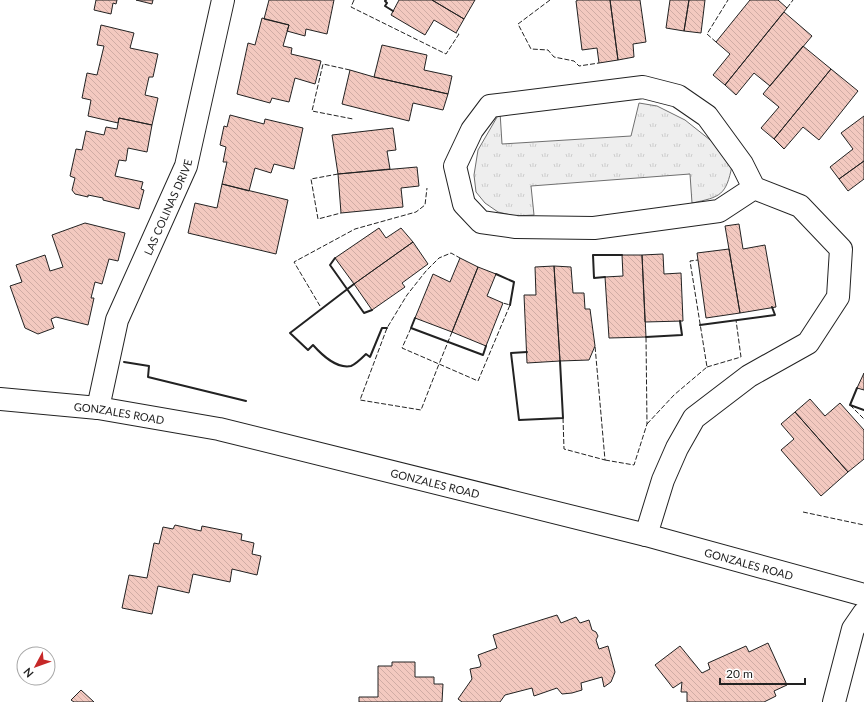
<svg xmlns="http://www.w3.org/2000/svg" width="864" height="702" viewBox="0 0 864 702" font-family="Lato,sans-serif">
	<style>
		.grass { fill: url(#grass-tufts); stroke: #6f6f6f }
		.building { fill: url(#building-back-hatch); stroke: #222 }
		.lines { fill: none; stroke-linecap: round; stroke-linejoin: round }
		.minor-casing { stroke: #222; stroke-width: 24 }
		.minor { stroke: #fff; stroke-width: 22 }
		.fence { stroke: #222; stroke-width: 1; stroke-dasharray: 5 2; stroke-linecap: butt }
		.wall { stroke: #222; stroke-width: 2 }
		.labels { text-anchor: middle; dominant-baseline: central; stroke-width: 3; stroke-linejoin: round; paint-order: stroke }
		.street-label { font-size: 11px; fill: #222; stroke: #fff }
	</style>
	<defs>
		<pattern id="grass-tufts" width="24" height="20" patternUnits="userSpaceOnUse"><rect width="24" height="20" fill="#eee"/><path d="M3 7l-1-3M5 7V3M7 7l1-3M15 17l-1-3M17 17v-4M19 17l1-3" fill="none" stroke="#ccc"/></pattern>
		<pattern id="building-back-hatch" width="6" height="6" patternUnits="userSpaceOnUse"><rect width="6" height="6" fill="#f3c9c0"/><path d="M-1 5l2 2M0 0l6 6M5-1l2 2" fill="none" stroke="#d0aca5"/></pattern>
	</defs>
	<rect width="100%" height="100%" fill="#fff"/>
	<path class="grass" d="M 639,103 L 657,106 L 685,120 L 719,147 L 732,166 C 726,195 721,197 692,203 L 690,174 L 531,186 L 534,215 L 515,216 L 498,212 L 485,203 L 476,192 L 474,175 L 478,150 L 500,112 L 502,144 L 631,136 Z"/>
	<path class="building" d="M 96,0 L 117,0 L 116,4 L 113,3 L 111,14 L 94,10 Z
		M 136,0 L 153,0 L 152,4 Z
		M 269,0 L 334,0 L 327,34 L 306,29 L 305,36 L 287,31 L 289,25 L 264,19 Z
		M 399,0 L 432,0 L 464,19 L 456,33 L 434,20 L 425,35 L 391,15 Z
		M 432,0 L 475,0 L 464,19 Z
		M 578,0 L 610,0 L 618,60 L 599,63 L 597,48 L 582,50 L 576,1 Z
		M 610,0 L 640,0 L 646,42 L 633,44 L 634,57 L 618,60 Z
		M 670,0 L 689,0 L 684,31 L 666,28 Z
		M 689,0 L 705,0 L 701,33 L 684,31 Z
		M 750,0 L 778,0 L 787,8 L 725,85 L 713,75 L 730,54 L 716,42 Z
		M 784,12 L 812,36 L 770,86 L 754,73 L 736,95 L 725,85 Z
		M 262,18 L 289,25 L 283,46 L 292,48 L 291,54 L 321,61 L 315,84 L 295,78 L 289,102 L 272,98 L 270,103 L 237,94 L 248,43 L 255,45 Z
		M 101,25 L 134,33 L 130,48 L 158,54 L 153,77 L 149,77 L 145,95 L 158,98 L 152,125 L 119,118 L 118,123 L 88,116 L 91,100 L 82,98 L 87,73 L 97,75 L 104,46 L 97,45 Z
		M 382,45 L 427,55 L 424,70 L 452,76 L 448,94 L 374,77 Z
		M 803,46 L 831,69 L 774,139 L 761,128 L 779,107 L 763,94 Z
		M 831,69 L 858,91 L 819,140 L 803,127 L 784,149 L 774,139 Z
		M 350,70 L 374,77 L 448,94 L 443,110 L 413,103 L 409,121 L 342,104 Z
		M 230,115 L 264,124 L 265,119 L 303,128 L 294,169 L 274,164 L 271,173 L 255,168 L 249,191 L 222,184 L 227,162 L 223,162 L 226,147 L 220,145 L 224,126 L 227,127 Z
		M 864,116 L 864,161 L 839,179 L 830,167 L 853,149 L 841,133 Z
		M 119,118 L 152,125 L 147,152 L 128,148 L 126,161 L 119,160 L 115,176 L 143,182 L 141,189 L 144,190 L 139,209 L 103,200 L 103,198 L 88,195 L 88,197 L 75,194 L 72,190 L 75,178 L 70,176 L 76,149 L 82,150 L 86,131 L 104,135 L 106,127 L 117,129 Z
		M 393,128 L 396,150 L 387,151 L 390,169 L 338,174 L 332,135 Z
		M 864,161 L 864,179 L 848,191 L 839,179 Z
		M 417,167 L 419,186 L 401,188 L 403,207 L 341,213 L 338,174 Z
		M 222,184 L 288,200 L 276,254 L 188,233 L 195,203 L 217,208 Z
		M 85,223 L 125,233 L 118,261 L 109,259 L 102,284 L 95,282 L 91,298 L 94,298 L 88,325 L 56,317 L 51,319 L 54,328 L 38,334 L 25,328 L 10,286 L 22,282 L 16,265 L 45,255 L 50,271 L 63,267 L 52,235 Z
		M 739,224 L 743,249 L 765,245 L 776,307 L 740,313 L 725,226 Z
		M 379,228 L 386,238 L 401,228 L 413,242 L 354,284 L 335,258 Z
		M 413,242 L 428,264 L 402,283 L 405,287 L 372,310 L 354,284 Z
		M 729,249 L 740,313 L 706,318 L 697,253 Z
		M 663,254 L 664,274 L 681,273 L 683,321 L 645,322 L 642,255 Z
		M 622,255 L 642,255 L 646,337 L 609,338 L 605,277 L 623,276 Z
		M 460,258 L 478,267 L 452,332 L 415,318 L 433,274 L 450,282 Z
		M 554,266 L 571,267 L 573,293 L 584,293 L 585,309 L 590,309 L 595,346 L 589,360 L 560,361 Z
		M 554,266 L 560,361 L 527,363 L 524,295 L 536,295 L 535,267 Z
		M 478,267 L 496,274 L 487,296 L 503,303 L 486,346 L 452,332 Z
		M 864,373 L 864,390 L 857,388 Z
		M 810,399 L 825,416 L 840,403 L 864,430 L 864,459 L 848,472 L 795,412 Z
		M 795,412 L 848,472 L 821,496 L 781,450 L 794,439 L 781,424 Z
		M 175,525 L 201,531 L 202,526 L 242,534 L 241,540 L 254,543 L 252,554 L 261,556 L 257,575 L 232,569 L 230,582 L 193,574 L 189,593 L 158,586 L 152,614 L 122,608 L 129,575 L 147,578 L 154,543 L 159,544 L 163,527 L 173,529 Z
		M 557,615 L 561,623 L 576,617 L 580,623 L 589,620 L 592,630 L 596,632 L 598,636 L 596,640 L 599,649 L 608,646 L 615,672 L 611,682 L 604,687 L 602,677 L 581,683 L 582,690 L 572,693 L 562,694 L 557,688 L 534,696 L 532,688 L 505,695 L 500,702 L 462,702 L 458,699 L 472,679 L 470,669 L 480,667 L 481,665 L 478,655 L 497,648 L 493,635 Z
		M 768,643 L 787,685 L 774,691 L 776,696 L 764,702 L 687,702 L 687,692 L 681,692 L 682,682 L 673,688 L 655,665 L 680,646 L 702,673 L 710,669 L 708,663 L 746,646 L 749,652 Z
		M 392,662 L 415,662 L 415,677 L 434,677 L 434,684 L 443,684 L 442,702 L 359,702 L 359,697 L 378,697 L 378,666 L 392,666 Z
		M 81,690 L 94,702 L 74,702 L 71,700 Z"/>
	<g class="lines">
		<defs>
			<g id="minor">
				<path id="s1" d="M 0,399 L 98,408 L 219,429 L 646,535 L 864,595"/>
				<path id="s2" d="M 98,408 L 117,320 L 186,166 L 223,0"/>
				<path d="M 646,535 L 663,480 L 677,448 L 694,418 L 749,376 L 808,343 L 838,297 L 841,249 L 800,206 L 754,188 L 742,164 L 707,116 L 678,96 L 643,87 L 490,106 L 472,130 L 455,166 L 464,204 L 481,222 L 516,227 L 594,228 L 719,211 L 754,188"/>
				<path d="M 834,702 L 853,629 L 864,613"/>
			</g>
		</defs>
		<use href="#minor" class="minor-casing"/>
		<use href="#minor" class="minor"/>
		<path class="fence" d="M 354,0 L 351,7 L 446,54 L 459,34 L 456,33
			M 550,0 L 518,24 L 531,49 L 548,50 L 554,57 L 574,61 L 579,66 L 599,63
			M 787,8 L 793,0
			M 716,42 L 707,34 L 728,0
			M 350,70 L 323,64 L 312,111 L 353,119
			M 338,174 L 311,179 L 318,219 L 341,213
			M 320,306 L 294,262 L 355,229 L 416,212 L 425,205 L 427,188
			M 411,328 L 402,348 L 439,364 L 421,410 L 360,400 L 387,328 L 407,295 L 426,271 L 439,258 L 451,253 L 460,258
			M 452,332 L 439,364 L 478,381 L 510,305 L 503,303
			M 707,367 L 741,357 L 736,320
			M 850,405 L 864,419
			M 563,418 L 564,449 L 605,460 L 595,346
			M 647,424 L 674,395 L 707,367 L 690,261 L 698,260
			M 605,460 L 634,465 L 647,424 L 646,337
			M 803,512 L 864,525"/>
		<path class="wall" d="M 386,0 L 385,1 L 387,3 L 385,6 L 393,11
			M 335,258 L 330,265 L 364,313 L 372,310
			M 496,274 L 514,282 L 510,305
			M 605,277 L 594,278 L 593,255 L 622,255
			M 354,284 L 290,333 L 308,350 L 313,345 C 322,355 336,369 351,366 C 356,364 362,358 366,354 L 370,357 L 382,328 L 387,328
			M 415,318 L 411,328 L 483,355 L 486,346
			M 700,325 L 775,315 L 772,307
			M 646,337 L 682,335 L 680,321
			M 527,352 L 511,353 L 519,420 L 563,418 L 560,361
			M 124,362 L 149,366 L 148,377 L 246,401
			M 857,388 L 850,405 L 864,410"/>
	</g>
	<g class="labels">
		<g class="street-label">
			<text stroke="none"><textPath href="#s2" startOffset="214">LAS COLINAS DRIVE</textPath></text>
			<text stroke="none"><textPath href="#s1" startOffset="120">GONZALES ROAD</textPath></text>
			<text stroke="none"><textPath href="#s1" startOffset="444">GONZALES ROAD</textPath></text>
			<text stroke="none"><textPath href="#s1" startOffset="768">GONZALES ROAD</textPath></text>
		</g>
	</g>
	<g transform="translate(36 666) rotate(229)"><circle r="19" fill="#ffffff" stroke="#a7a7a7"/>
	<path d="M0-3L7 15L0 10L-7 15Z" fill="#c62828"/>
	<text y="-6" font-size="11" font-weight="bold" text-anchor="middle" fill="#222222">N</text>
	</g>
	<path d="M720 678v6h85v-6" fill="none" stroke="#222222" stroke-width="2"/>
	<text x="726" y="678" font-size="12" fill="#222222" stroke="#ffffff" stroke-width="3" paint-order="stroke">20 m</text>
</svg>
